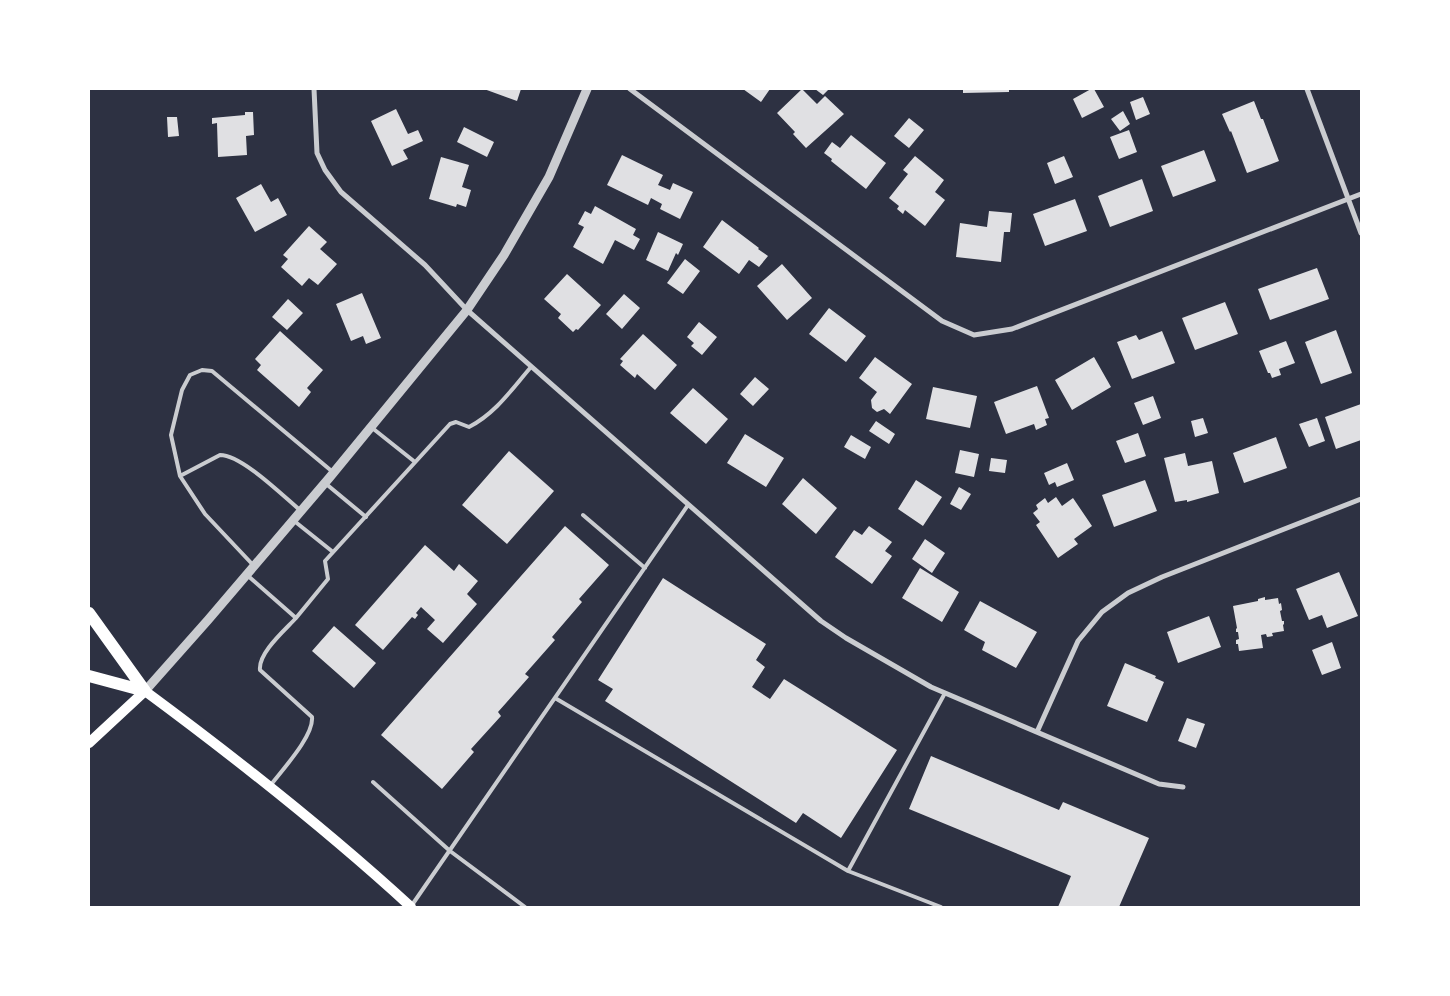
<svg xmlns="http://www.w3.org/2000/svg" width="1450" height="996" viewBox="0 0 1450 996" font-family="Figtree,sans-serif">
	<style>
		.building { fill: #e0e0e3 }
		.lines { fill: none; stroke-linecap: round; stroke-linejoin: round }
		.service { stroke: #caccd0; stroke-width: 4 }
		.minor { stroke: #caccd0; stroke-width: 5 }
		.tertiary { stroke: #caccd0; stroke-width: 9 }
		.secondary { stroke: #fff; stroke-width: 10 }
		.primary { stroke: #fff; stroke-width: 12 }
	</style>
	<rect width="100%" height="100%" fill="#2d3142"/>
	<path class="building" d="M 484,89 L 521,89 L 517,101 Z
		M 743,89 L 770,89 L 761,102 Z
		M 802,89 L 817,104 L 825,96 L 844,114 L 806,148 L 793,134 L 795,132 L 777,113 Z
		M 815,89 L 829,89 L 823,95 Z
		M 963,89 L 1009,89 L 1009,92 L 963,93 Z
		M 1091,89 L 1094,89 L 1104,107 L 1082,118 L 1073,99 Z
		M 1143,97 L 1150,114 L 1136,120 L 1130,102 Z
		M 1254,101 L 1261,119 L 1263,119 L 1279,161 L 1247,173 L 1231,131 L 1230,132 L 1222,114 Z
		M 396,109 L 408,134 L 418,130 L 423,141 L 403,150 L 408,159 L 392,166 L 371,121 Z
		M 1123,111 L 1130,124 L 1120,131 L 1111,119 Z
		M 245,112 L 253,112 L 254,135 L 246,136 L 247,155 L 218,157 L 217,123 L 212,124 L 212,118 L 245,115 Z
		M 167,117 L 177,117 L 179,136 L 168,137 Z
		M 909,118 L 924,130 L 909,148 L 894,136 Z
		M 464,127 L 494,142 L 487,157 L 457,142 Z
		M 1129,130 L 1137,152 L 1119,159 L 1110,137 Z
		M 851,135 L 886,163 L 866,189 L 831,161 L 832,159 L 824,153 L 832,142 L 840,148 Z
		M 1204,150 L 1216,181 L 1173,197 L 1161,166 Z
		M 622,155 L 663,175 L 658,185 L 670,190 L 673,183 L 693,192 L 680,219 L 660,209 L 662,204 L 651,198 L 648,205 L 607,185 Z
		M 915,156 L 944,180 L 935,192 L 945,200 L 925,226 L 905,210 L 903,214 L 897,209 L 899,206 L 889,198 L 908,174 L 903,170 Z
		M 1064,156 L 1073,177 L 1055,184 L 1047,163 Z
		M 441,157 L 469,165 L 462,187 L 471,190 L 466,207 L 457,204 L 456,207 L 429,199 Z
		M 1142,179 L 1153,211 L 1110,227 L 1098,196 Z
		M 261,184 L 271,202 L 278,198 L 287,215 L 255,232 L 236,198 Z
		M 1075,199 L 1087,231 L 1045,246 L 1033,214 Z
		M 595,206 L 636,229 L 633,235 L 640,239 L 634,250 L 615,240 L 603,264 L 573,247 L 584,227 L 578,224 L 585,211 L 591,214 Z
		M 989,211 L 1012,213 L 1010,232 L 1004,232 L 1001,262 L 956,257 L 960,223 L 987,227 Z
		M 722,220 L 759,248 L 758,249 L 768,256 L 759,267 L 749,260 L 739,274 L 703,247 Z
		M 309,226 L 327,242 L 320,249 L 337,264 L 318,285 L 309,278 L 302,286 L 281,267 L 288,259 L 283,255 Z
		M 658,232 L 683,244 L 678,255 L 676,253 L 668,271 L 646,260 Z
		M 685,259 L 700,271 L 683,294 L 667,283 Z
		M 782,264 L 812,298 L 787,320 L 757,286 Z
		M 1317,268 L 1329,299 L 1270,320 L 1258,289 Z
		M 567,274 L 601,305 L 578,330 L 576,329 L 573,332 L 558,318 L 561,314 L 544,299 Z
		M 362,293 L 381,338 L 366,344 L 363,336 L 351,341 L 336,304 Z
		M 624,294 L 640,308 L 622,329 L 606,314 Z
		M 288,299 L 303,313 L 287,330 L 272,317 Z
		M 1225,302 L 1238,334 L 1195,350 L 1182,318 Z
		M 829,308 L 866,336 L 846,362 L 809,334 Z
		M 699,322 L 717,337 L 702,355 L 691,346 L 694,343 L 687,337 Z
		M 1336,330 L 1352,373 L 1321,384 L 1305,342 Z
		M 280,331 L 323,370 L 307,388 L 311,392 L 299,407 L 257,370 L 261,365 L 255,359 Z
		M 1162,331 L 1175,363 L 1132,379 L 1117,342 L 1136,335 L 1139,340 Z
		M 643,334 L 677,365 L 655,390 L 637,374 L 635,378 L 620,365 L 623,361 L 620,359 Z
		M 1286,341 L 1295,363 L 1279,369 L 1281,375 L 1272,378 L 1270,373 L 1268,373 L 1259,351 Z
		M 875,357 L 912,384 L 890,414 L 884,409 L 877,412 L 872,408 L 871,400 L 877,392 L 859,378 Z
		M 1094,357 L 1111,387 L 1072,410 L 1055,380 Z
		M 755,377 L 769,389 L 753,406 L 740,394 Z
		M 1037,386 L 1049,418 L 1045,419 L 1047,425 L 1036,430 L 1034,424 L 1006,434 L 994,402 Z
		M 933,387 L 977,396 L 970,428 L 926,419 Z
		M 693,388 L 728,419 L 706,444 L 670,413 Z
		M 1153,396 L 1161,418 L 1143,425 L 1134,403 Z
		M 1361,404 L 1361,440 L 1336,449 L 1325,417 Z
		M 1203,418 L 1208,433 L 1195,437 L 1191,421 Z
		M 1317,418 L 1325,441 L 1309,447 L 1299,424 Z
		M 876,421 L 895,434 L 889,444 L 869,431 Z
		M 1138,433 L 1146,456 L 1125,463 L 1116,441 Z
		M 745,434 L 784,458 L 766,487 L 727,463 Z
		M 851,435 L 871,447 L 865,459 L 844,447 Z
		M 1276,437 L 1287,468 L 1244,483 L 1233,453 Z
		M 960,450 L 979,454 L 974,477 L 955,473 Z
		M 509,451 L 554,491 L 507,544 L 462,505 Z
		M 1185,453 L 1188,466 L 1212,461 L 1219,493 L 1187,502 L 1187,500 L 1175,502 L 1164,458 Z
		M 991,458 L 1007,460 L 1005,473 L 989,471 Z
		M 1067,463 L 1074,480 L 1057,487 L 1055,482 L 1049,485 L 1044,473 Z
		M 803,478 L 837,508 L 816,534 L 782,504 Z
		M 916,480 L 942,497 L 923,526 L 898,509 Z
		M 1145,480 L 1157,511 L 1114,527 L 1102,495 Z
		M 959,487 L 971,494 L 961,510 L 950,504 Z
		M 1056,497 L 1062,506 L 1073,498 L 1092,526 L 1074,539 L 1078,544 L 1058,558 L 1036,525 L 1040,522 L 1033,513 L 1038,509 L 1036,505 L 1045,498 L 1048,503 Z
		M 565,526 L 609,565 L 579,599 L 582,602 L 552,637 L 555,640 L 525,674 L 529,677 L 498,712 L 501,716 L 471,749 L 474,752 L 442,789 L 381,735 Z
		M 869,526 L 892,542 L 885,551 L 892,556 L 872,584 L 835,557 L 854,530 L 862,535 Z
		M 925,539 L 945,553 L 932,573 L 912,559 Z
		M 425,545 L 454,571 L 459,564 L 478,581 L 467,594 L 477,604 L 443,643 L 427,629 L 435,620 L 421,607 L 416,613 L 418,615 L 415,619 L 412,617 L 383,650 L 355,625 Z
		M 920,568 L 959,592 L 942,622 L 902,598 Z
		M 1339,572 L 1358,616 L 1327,628 L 1322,615 L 1309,620 L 1296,589 Z
		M 663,578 L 766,644 L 756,660 L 765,667 L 752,687 L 770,699 L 784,679 L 897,750 L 841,838 L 803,813 L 796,823 L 605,701 L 613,689 L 598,680 Z
		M 1265,597 L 1265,600 L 1278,598 L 1279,604 L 1281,603 L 1282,610 L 1280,611 L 1282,621 L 1284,621 L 1284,624 L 1283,625 L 1284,631 L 1272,633 L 1273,636 L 1267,637 L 1266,634 L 1261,635 L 1263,648 L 1239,651 L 1238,644 L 1236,644 L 1236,640 L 1239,639 L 1238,632 L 1236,632 L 1236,629 L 1237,628 L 1233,606 L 1258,601 L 1258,599 Z
		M 980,601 L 1037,632 L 1016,668 L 982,650 L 985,642 L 964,630 Z
		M 1209,616 L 1221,647 L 1178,663 L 1167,632 Z
		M 334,626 L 376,663 L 354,688 L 312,651 Z
		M 1332,642 L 1341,668 L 1322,675 L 1312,650 Z
		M 1125,663 L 1156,676 L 1155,678 L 1164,682 L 1147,722 L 1107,706 Z
		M 1187,718 L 1205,724 L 1196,748 L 1178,741 Z
		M 931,756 L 1059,810 L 1063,802 L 1149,838 L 1119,907 L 1058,907 L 1071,876 L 909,809 Z"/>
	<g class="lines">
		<path class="service" d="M 371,427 L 415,462
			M 180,476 L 220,455 C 242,455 283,496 301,511
			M 325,483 L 366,517
			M 583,515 L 645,568
			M 293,520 L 333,552
			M 254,566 L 205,514 L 180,476 L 171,435 L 182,390 L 190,375 L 202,370 L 212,371 L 334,473
			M 247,575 L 296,618 C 285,630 258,653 260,670 L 312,717 C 314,736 282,770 270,786
			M 296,618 L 328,579 L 325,561 L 450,424 L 456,422 L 469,427 C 496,413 512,389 531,367
			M 555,698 L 848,871 L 941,907
			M 373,782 L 450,851 L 525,907
			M 848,871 L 945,693
			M 412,905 L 688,505"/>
		<path class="minor" d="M 314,89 L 317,153 L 325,170 L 341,192 L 425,265 L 467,310 L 821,621 L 846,638 L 931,687 L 1159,784 L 1183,787
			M 630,89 L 942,321 L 974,335 L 1012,329 L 1361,194
			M 1307,89 L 1361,233
			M 1037,732 L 1078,641 L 1102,612 L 1128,593 L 1162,577 L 1361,499"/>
		<path class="tertiary" d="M 145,691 L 208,620 L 330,477 L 467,310 L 504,255 L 549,177 L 587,89"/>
		<path class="secondary" d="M 89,743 L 145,691 C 237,759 327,830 411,907"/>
		<path class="primary" d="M 89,613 L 145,691
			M 89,676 L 145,691"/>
	</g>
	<rect width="1450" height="996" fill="none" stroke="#ffffff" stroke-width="180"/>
</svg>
